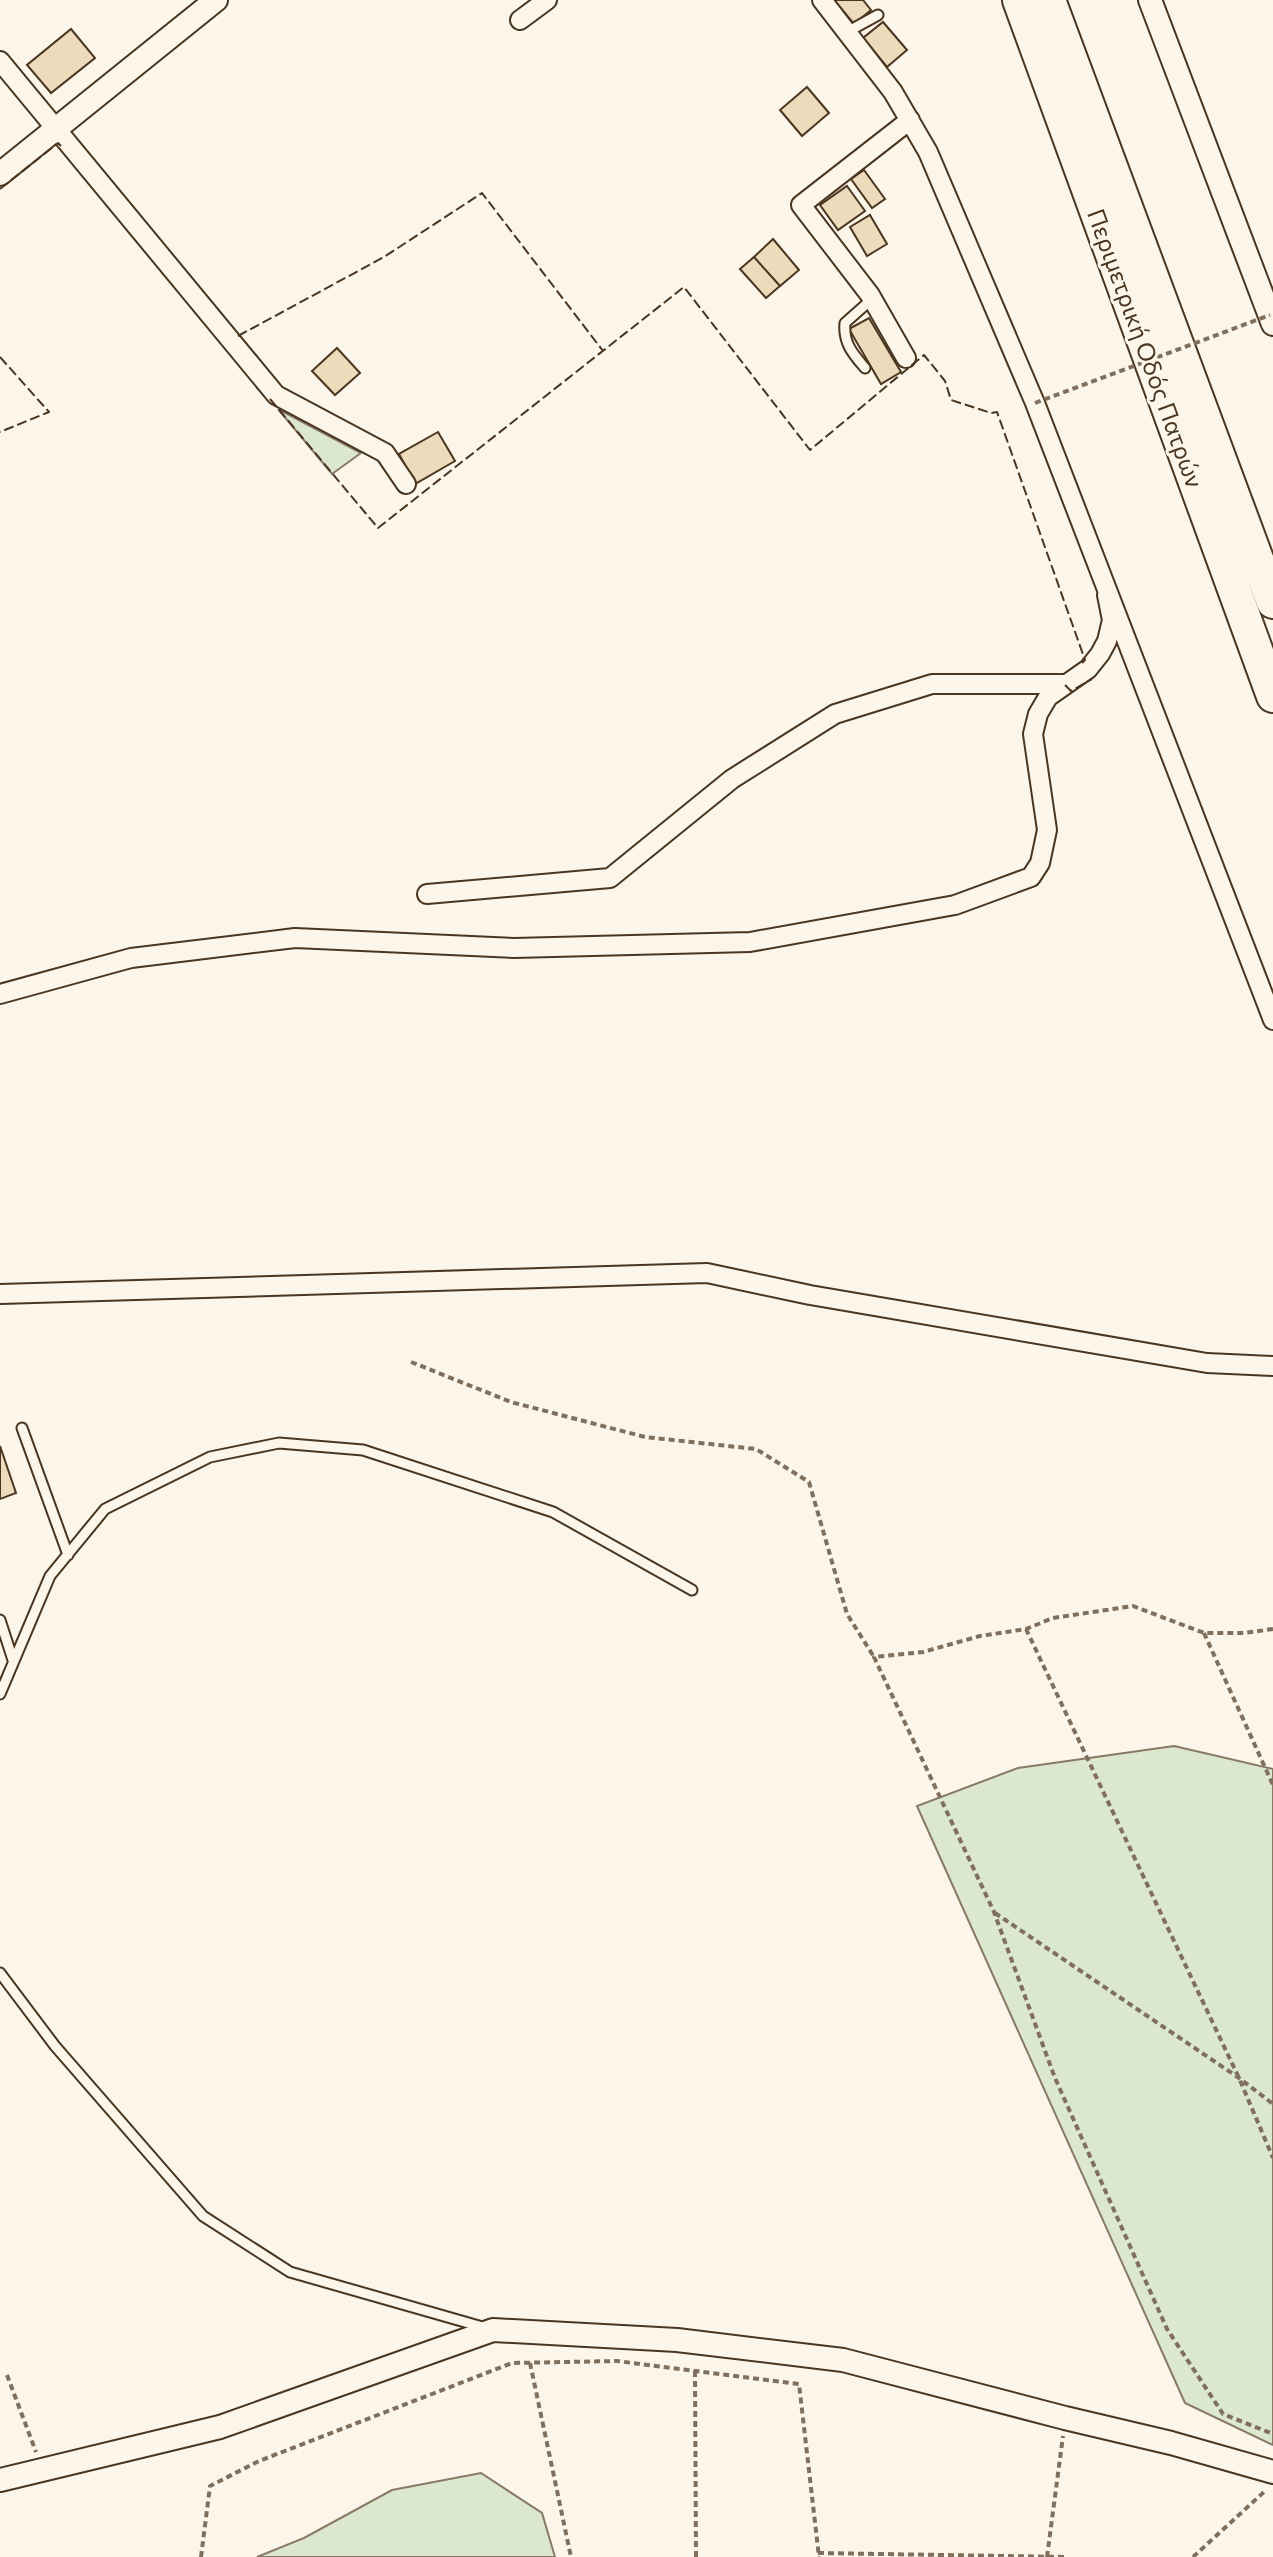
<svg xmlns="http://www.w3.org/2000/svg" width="1273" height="2557" viewBox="0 0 1273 2557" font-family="Commissioner,sans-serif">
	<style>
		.green { fill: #dce7d0; stroke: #887966; stroke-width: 2 }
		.building { fill: #ecdcbc; stroke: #4a3520; stroke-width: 2 }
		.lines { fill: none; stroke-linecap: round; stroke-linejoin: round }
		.service-casing { stroke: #4a3520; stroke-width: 13 }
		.minor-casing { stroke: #4a3520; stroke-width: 22 }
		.tertiary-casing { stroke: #4a3520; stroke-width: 26 }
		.motorway-casing { stroke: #4a3520; stroke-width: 36 }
		.path { stroke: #7f6f5c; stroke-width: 4; stroke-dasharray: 6 4; stroke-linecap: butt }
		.service { stroke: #fbf6e9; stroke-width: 9 }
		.minor { stroke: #fbf6e9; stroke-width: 18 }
		.tertiary { stroke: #fbf6e9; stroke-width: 22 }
		.motorway { stroke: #fbf6e9; stroke-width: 32 }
		.path-bridge { stroke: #7f6f5c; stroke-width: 4; stroke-dasharray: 6 4; stroke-linecap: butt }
		.fence { stroke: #4a3520; stroke-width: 2; stroke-dasharray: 10 4; stroke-linecap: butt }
		.labels { text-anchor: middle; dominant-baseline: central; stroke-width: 6; stroke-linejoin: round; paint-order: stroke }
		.street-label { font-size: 24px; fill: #4a3520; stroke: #fbf6e9 }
	</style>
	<rect width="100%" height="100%" fill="#fbf6e9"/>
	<path class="green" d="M 278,409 L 361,453 L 332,474 Z
		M 1174,1746 L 1273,1769 L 1273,2445 L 1185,2403 L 917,1806 L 1018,1768 Z
		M 481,2473 L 542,2513 L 555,2557 L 257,2557 L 304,2538 L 392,2490 Z"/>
	<path class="building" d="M 834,0 L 863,0 L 871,10 L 854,24 Z
		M 883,22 L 907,50 L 887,67 L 863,38 Z
		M 71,29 L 95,58 L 51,93 L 27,65 Z
		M 807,87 L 829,113 L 802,136 L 780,110 Z
		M 864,170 L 885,199 L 872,208 L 851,179 Z
		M 847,186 L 865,211 L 838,230 L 820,205 Z
		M 870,215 L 887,244 L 867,256 L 850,227 Z
		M 773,239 L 799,270 L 780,286 L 754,257 Z
		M 754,257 L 780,286 L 766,298 L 740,269 Z
		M 869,318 L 901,372 L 881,384 L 849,329 Z
		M 337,348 L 360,373 L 335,395 L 312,371 Z
		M 438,432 L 455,461 L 415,484 L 399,454 Z
		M 0,1446 L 16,1493 L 0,1499 Z"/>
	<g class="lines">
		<defs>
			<path id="service" d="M 847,32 L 878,15
				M 865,368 C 853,354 843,343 845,323 L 872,299
				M 22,1428 L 68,1555
				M 0,1620 L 13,1660
				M 0,1694 L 50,1576 L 105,1509 L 210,1457 L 279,1443 L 363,1450 L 553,1512 L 692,1590
				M 0,1973 L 55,2046 L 203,2216 L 290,2272 L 486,2328"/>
			<path id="minor" d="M 822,0 L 893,92 L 928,152 L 1035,403 L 1273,1020
				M 520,20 L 547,0
				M 0,61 L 276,395 L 385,453 L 406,484
				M 906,358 L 870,295 L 801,205 L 910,120
				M 427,894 L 610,878 L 732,779 L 835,714 L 932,684 L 1064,684
				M 0,994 L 131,958 L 295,938 L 514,948 L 750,942 L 955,905 L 1031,877 L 1040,863 L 1047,830 L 1033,734 L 1038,714 L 1048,697 L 1088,669 L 1100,654 L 1107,641 L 1112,620 L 1107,595
				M 0,1294 L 707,1273 L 810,1295 L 1207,1363 L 1273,1366"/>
			<path id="tertiary" d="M 1150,0 L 1273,324
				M 0,174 L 216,0
				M 0,2480 L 220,2427 L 493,2330 L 677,2340 L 843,2360 L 1065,2418 L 1171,2443 L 1273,2472"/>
			<path id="motorway" d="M 1019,0 L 1273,696
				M 1049,0 L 1273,602"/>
		</defs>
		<use href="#service" class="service-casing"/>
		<use href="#minor" class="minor-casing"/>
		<use href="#tertiary" class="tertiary-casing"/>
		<use href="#motorway" class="motorway-casing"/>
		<path class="path" d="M 411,1362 L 511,1402 L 645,1437 L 756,1449 L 809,1482 L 847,1614 L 874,1657
			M 1026,1629 L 1239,2078 L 1273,2158
			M 1273,1629 L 1244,1633 L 1204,1633 L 1133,1606 L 1053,1618 L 1026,1629 L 980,1636 L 923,1652 L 874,1657 L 994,1912 L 1055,2078 L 1167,2329 L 1223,2414 L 1273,2434
			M 1204,1633 L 1273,1785
			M 995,1913 L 1239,2078 L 1273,2104
			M 530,2363 L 571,2557
			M 695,2371 L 696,2557
			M 7,2375 L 36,2452
			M 818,2553 L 1067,2557
			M 201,2557 L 210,2486 L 259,2461 L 512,2363 L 617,2361 L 799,2384 L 819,2557
			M 1047,2557 L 1063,2436
			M 1193,2557 L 1265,2491"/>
		<use href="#service" class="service"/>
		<use href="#minor" class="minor"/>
		<use href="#tertiary" class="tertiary"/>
		<use href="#motorway" class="motorway"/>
		<path class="path-bridge" d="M 1035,403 L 1270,315"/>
		<path class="fence" d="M 0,189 L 58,143 L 61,146
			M 238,336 L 384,257 L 482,193 L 603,351
			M 0,357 L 49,412 L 0,432
			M 270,399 L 378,528 L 684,287 L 810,450 L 924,355 L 945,381 L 951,400 L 991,413 L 997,412 L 1085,660 L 1082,663
			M 1065,685 L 1071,691 L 1092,679"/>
	</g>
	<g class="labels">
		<g class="street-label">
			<text transform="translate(1146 348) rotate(70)">Περιμετρική Οδός Πατρών</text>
		</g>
	</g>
</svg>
